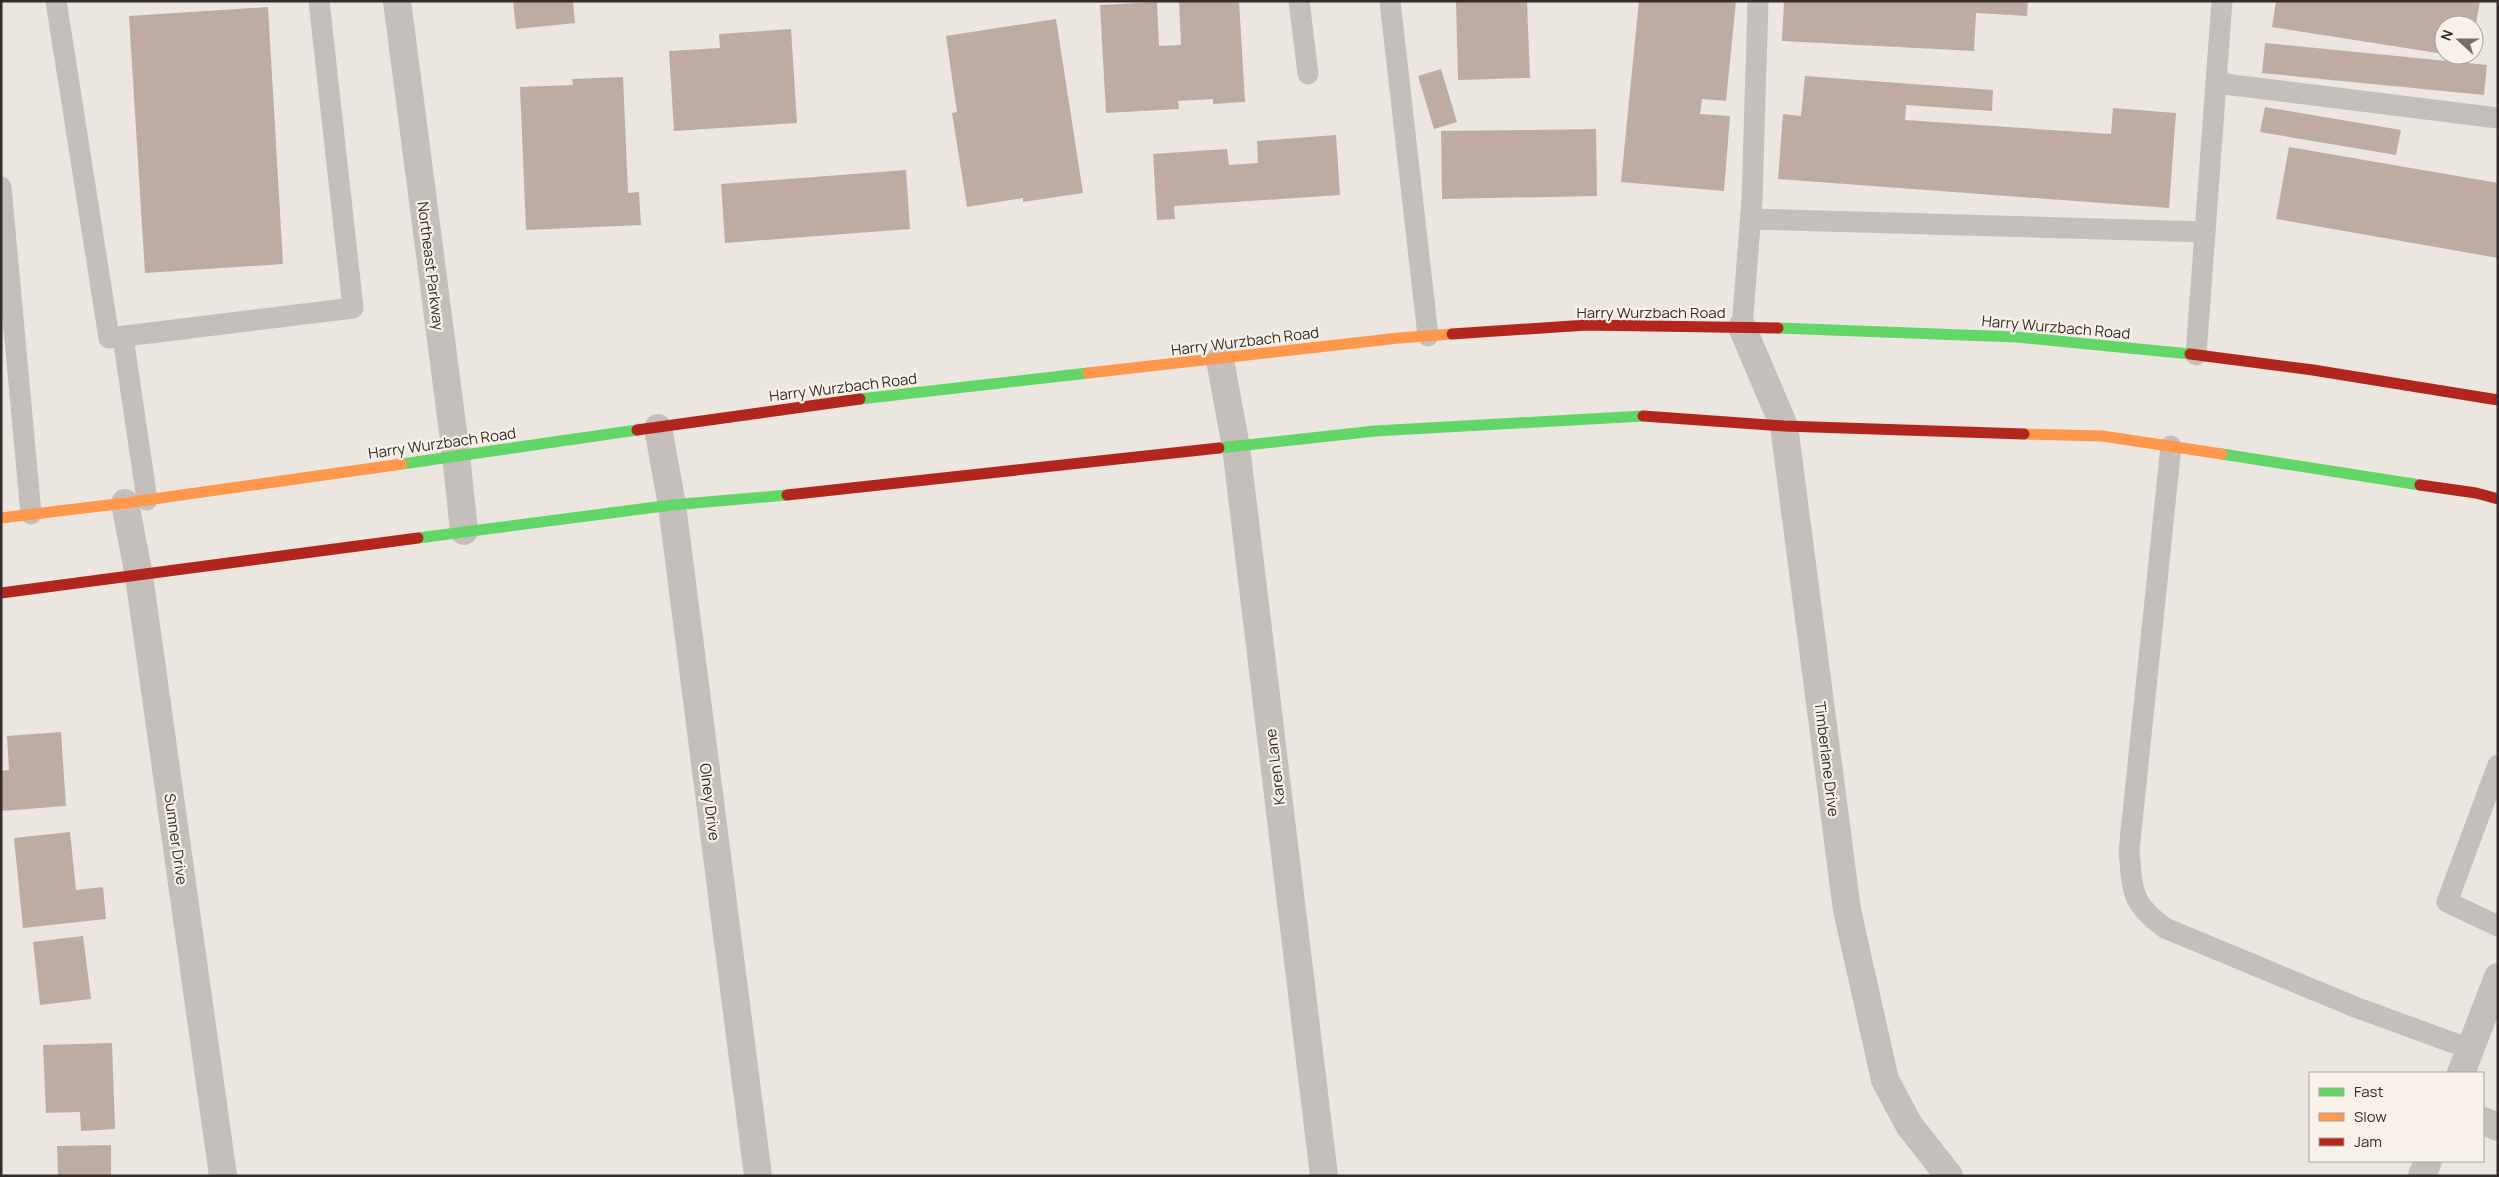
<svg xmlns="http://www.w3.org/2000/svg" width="2499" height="1177" viewBox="0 0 2499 1177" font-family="Manrope,sans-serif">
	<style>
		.building { fill: #beaca3 }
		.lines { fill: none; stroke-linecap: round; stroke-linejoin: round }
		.lane { stroke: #c4bfba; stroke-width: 21 }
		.street { stroke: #c4bfba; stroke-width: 28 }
		.fast { stroke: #63d668; stroke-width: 11 }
		.slow { stroke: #ff974d; stroke-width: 11 }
		.jam { stroke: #b3261e; stroke-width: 11 }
		.labels { text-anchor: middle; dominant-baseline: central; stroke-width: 4.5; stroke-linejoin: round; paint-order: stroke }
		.street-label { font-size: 15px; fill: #342c28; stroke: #f8f1e8 }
	</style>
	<rect width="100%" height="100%" fill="#ece6e0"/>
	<path class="building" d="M 513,1 L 573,1 L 575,23 L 516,29 Z
		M 1179,1 L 1239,1 L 1245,102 L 1213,104 L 1213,99 L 1178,101 L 1179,109 L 1106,113 L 1100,5 L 1157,2 L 1159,46 L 1181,45 Z
		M 1456,1 L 1527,1 L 1530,78 L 1458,80 Z
		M 1639,1 L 1736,1 L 1726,101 L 1702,99 L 1700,114 L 1730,116 L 1724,191 L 1621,182 Z
		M 1784,1 L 2028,1 L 2027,16 L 1976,13 L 1974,51 L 1782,41 Z
		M 2276,1 L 2480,1 L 2475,30 L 2474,25 L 2444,25 L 2444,54 L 2272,27 Z
		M 268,7 L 283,264 L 145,273 L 129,16 Z
		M 1056,19 L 1083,193 L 1023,202 L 1023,198 L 967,207 L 952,113 L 957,112 L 946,36 Z
		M 791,29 L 797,123 L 674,131 L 669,51 L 720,48 L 719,34 Z
		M 2265,43 L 2487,65 L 2484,95 L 2262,73 Z
		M 2457,55 L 2471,55 L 2471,58 Z
		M 1441,69 L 1457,122 L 1434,129 L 1418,76 Z
		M 1805,76 L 1993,90 L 1992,111 L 1906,105 L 1905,120 L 2111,134 L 2113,108 L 2176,113 L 2169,208 L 1778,179 L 1783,114 L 1801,116 Z
		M 623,77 L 628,193 L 639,192 L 641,225 L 526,230 L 520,87 L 573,85 L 572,79 Z
		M 2265,107 L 2401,130 L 2396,155 L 2260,132 Z
		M 1596,129 L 1597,196 L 1442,199 L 1441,131 Z
		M 1336,135 L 1340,195 L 1174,206 L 1175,219 L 1157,220 L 1153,154 L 1227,149 L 1229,165 L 1258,163 L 1257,141 Z
		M 2289,147 L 2498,183 L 2498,258 L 2276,219 Z
		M 906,170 L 910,229 L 725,243 L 721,184 Z
		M 61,732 L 66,806 L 1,811 L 1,771 L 9,770 L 7,736 Z
		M 70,832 L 76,890 L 103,887 L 106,919 L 23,928 L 14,838 Z
		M 83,936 L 91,999 L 40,1005 L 33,942 Z
		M 112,1043 L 115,1129 L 81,1131 L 80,1112 L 46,1113 L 43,1045 Z
		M 111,1145 L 111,1176 L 58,1176 L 57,1146 Z"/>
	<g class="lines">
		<path class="lane" d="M 56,1 L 109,338 L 353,308 L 319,1
			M 1299,1 L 1308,74
			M 1390,1 L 1428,336
			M 2216,83 L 2498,118
			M 1,187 L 31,514
			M 1751,219 L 2205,232
			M 1742,327 L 1752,200 L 1758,1
			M 123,337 L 147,500
			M 2196,355 L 2222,1
			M 2171,446 L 2129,851 C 2133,892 2130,902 2165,928 L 2355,1007 L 2470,1049
			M 2498,765 L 2447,902 L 2498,926"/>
		<path class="street" d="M 397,1 L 456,455 L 464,531
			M 1742,327 L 1784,426 L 1847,910 L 1885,1080 L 1909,1125 L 1949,1176
			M 1220,360 L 1236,447 L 1324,1176
			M 658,428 L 672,505 L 758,1176
			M 125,503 L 139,576 L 223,1176
			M 2461,1073 L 2498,977
			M 2483,1121 L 2498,1127
			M 2422,1176 L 2428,1161"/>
		<path class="fast" d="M 1778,328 L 2016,337 L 2190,354
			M 860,399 L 1088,373
			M 1219,448 L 1375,431 L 1643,416
			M 2222,454 L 2420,485
			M 402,464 L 637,430
			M 418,538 L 672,505 L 787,495"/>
		<path class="slow" d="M 1088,373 L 1399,338 L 1452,334
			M 2024,434 L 2102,436 L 2222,454
			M 1,518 L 125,503 L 402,464"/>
		<path class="jam" d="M 1452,334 L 1587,325 L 1778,328
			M 2190,354 L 2313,370 L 2498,400
			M 1643,416 L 1784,426 L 2024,434
			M 637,430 L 860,399
			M 2420,485 L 2476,493 L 2498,499
			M 787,495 L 1219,448
			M 1,593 L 418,538"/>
	</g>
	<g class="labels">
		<g class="street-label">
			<text transform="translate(431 266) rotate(83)">Northeast Parkway</text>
			<text x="1651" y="312">Harry Wurzbach Road</text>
			<text transform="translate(2056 327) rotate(5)">Harry Wurzbach Road</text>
			<text transform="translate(1245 341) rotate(-7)">Harry Wurzbach Road</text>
			<text transform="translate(843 387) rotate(-7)">Harry Wurzbach Road</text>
			<text transform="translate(442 443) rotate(-8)">Harry Wurzbach Road</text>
			<text transform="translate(1827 759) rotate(83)">Timberlane Drive</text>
			<text transform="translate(1275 767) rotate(-97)">Karen Lane</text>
			<text transform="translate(710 802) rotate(83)">Olney Drive</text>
			<text transform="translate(176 839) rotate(82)">Sumner Drive</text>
		</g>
	</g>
	<rect width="2499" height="1177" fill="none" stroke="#342c28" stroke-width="5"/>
	<rect x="2309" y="1072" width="175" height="90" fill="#f8f1e8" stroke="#aaa29b"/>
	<rect x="2319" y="1088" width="25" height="8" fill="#63d668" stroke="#aaa29b"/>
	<text x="2354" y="1097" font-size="15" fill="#342c28">Fast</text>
	<rect x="2319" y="1113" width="25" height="8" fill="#ff974d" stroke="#aaa29b"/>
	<text x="2354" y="1122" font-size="15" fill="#342c28">Slow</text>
	<rect x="2319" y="1138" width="25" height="8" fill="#b3261e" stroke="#aaa29b"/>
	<text x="2354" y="1147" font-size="15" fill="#342c28">Jam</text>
	<g transform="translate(2459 40) rotate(291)"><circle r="24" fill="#f8f1e8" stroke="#aaa29b"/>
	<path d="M0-4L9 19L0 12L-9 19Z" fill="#746d68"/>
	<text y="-8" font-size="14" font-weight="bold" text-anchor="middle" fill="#342c28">N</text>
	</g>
</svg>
